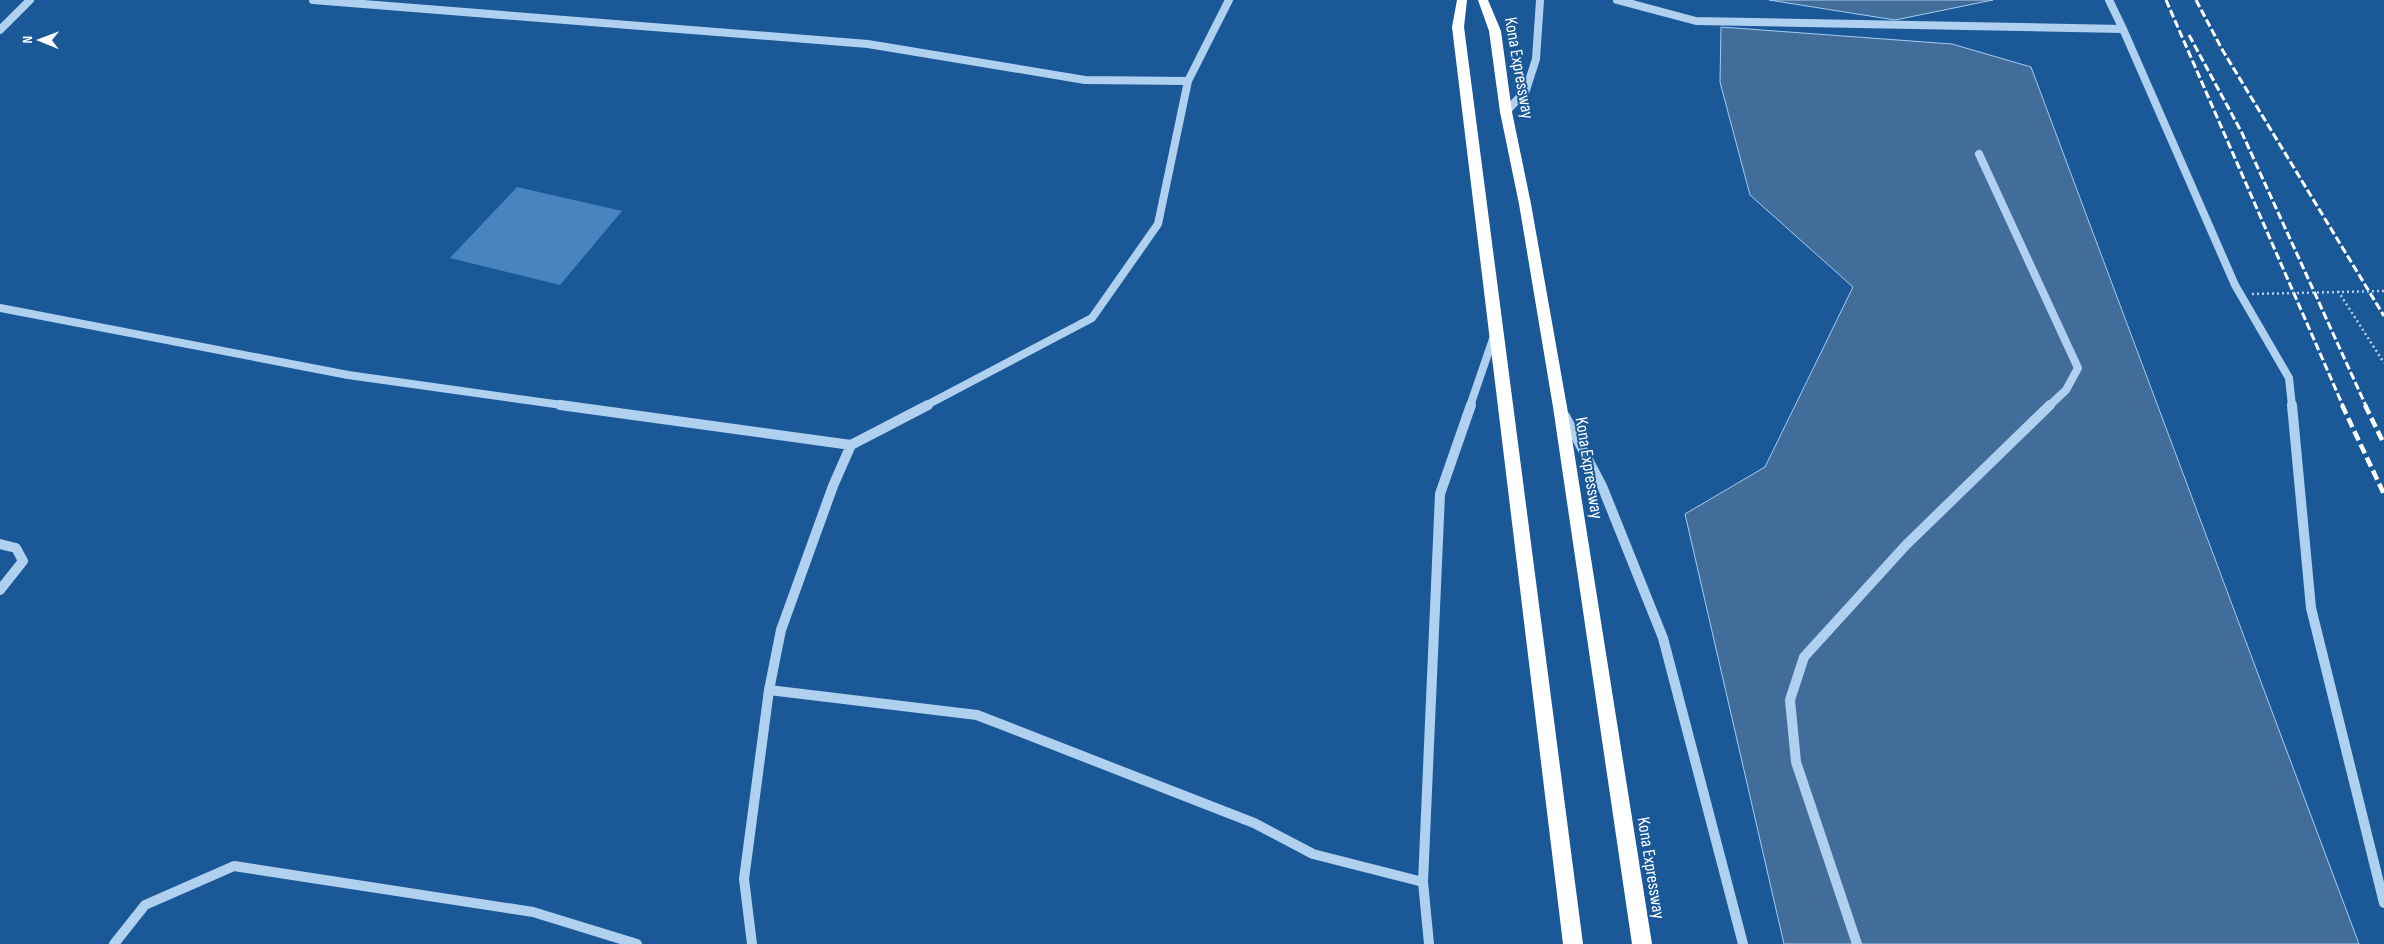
<svg xmlns="http://www.w3.org/2000/svg" width="2384" height="944" viewBox="0 0 2384 944" font-family="'Sofia Sans Condensed',sans-serif">
	<style>
		.water { fill: #426d9a; stroke: #a3ccf2 }
		.building { fill: #4884c0 }
		.lines { fill: none; stroke-linecap: round; stroke-linejoin: round }
		.path { stroke: #b0d0f0; stroke-width: 2.5; stroke-dasharray: 2 3; stroke-linecap: butt }
		.minor-far1 { stroke: #b0d0f0; stroke-width: 8 }
		.minor { stroke: #b0d0f0; stroke-width: 10 }
		.highway { fill: #fff; fill-rule: evenodd }
		.rail-far1 { stroke: #fff; stroke-width: 3; stroke-dasharray: 8 3; stroke-linecap: butt }
		.rail { stroke: #fff; stroke-width: 4.5; stroke-dasharray: 10 4.5; stroke-linecap: butt }
		.path-bridge { stroke: #b0d0f0; stroke-width: 2.5; stroke-dasharray: 2 3; stroke-linecap: butt }
		.labels { text-anchor: middle; dominant-baseline: central; stroke-width: 4; stroke-linejoin: round; paint-order: stroke }
		.street-label { font-size: 18px; fill: #fff; stroke: #1b5898 }
	</style>
	<rect width="100%" height="100%" fill="#1b5898"/>
	<path class="water" d="M 1769,0 L 1993,0 L 1895,20 Z
		M 1721,27 L 1952,44 L 2031,67 L 2359,944 L 1784,944 L 1685,514 L 1765,467 L 1853,287 L 1750,195 L 1720,82 Z"/>
	<path class="building" d="M 517,187 L 622,211 L 560,285 L 450,258 Z"/>
	<g class="lines">
		<path class="path" d="M 2338,291 L 2384,363"/>
		<path class="minor-far1" d="M 313,0 L 868,44 L 1085,80 L 1188,81 L 1229,0
			M 1617,0 L 1696,21 L 2123,29 L 2235,285 L 2289,378 L 2292,406
			M 2109,0 L 2123,29
			M 0,30 L 30,0
			M 1506,112 L 1526,90 L 1536,59 L 1540,0
			M 1979,154 L 2078,368 L 2066,390 L 2049,406
			M 0,308 L 348,375 L 569,406
			M 925,406 L 1092,318 L 1158,224 L 1188,81
			M 1470,406 L 1494,336"/>
		<path class="minor" d="M 560,405 L 851,445 L 833,486 L 781,630 L 769,690 L 744,879 L 752,944
			M 2292,405 L 2311,608 L 2384,903
			M 1565,416 L 1602,486 L 1663,638 L 1743,944
			M 851,445 L 928,405
			M 0,544 L 16,548 L 23,561 L 0,590
			M 769,690 L 977,715 L 1254,823 L 1313,854 L 1423,882
			M 114,944 L 145,905 L 234,866 L 533,912 L 637,944
			M 1429,944 L 1423,882 L 1440,494 L 1471,405
			M 1857,944 L 1796,762 L 1790,700 L 1804,657 L 1906,545 L 2050,405"/>
		<path class="highway" d="M 1457,0 L 1467,0 L 1464,27 L 1583,944 L 1563,944 L 1452,27 Z
			M 1478,0 L 1488,0 L 1501,31 L 1512,112 L 1531,204 L 1567,407 L 1652,944 L 1632,944 L 1553,407 L 1519,204 L 1500,112 L 1489,31 Z"/>
		<path class="rail-far1" d="M 2166,0 L 2343,406
			M 2196,0 L 2223,51 L 2384,316
			M 2189,35 L 2242,133 L 2366,406"/>
		<path class="rail" d="M 2342,405 L 2384,494
			M 2365,405 L 2384,444"/>
		<path class="path-bridge" d="M 2252,294 L 2384,291"/>
	</g>
	<g class="labels">
		<g class="street-label">
			<text transform="translate(1519 68) rotate(80)">Kona Expressway</text>
			<text transform="translate(1589 468) rotate(81)">Kona Expressway</text>
			<text transform="translate(1651 868) rotate(81)">Kona Expressway</text>
		</g>
	</g>
	<g transform="translate(40 40) rotate(271)" stroke="#1b5898" stroke-width="4" paint-order="stroke">
	<path d="M0-4L9 19L0 12L-9 19Z" fill="#ffffff"/>
	<text y="-8" font-size="14" font-weight="bold" text-anchor="middle" fill="#ffffff">N</text>
	</g>
</svg>
